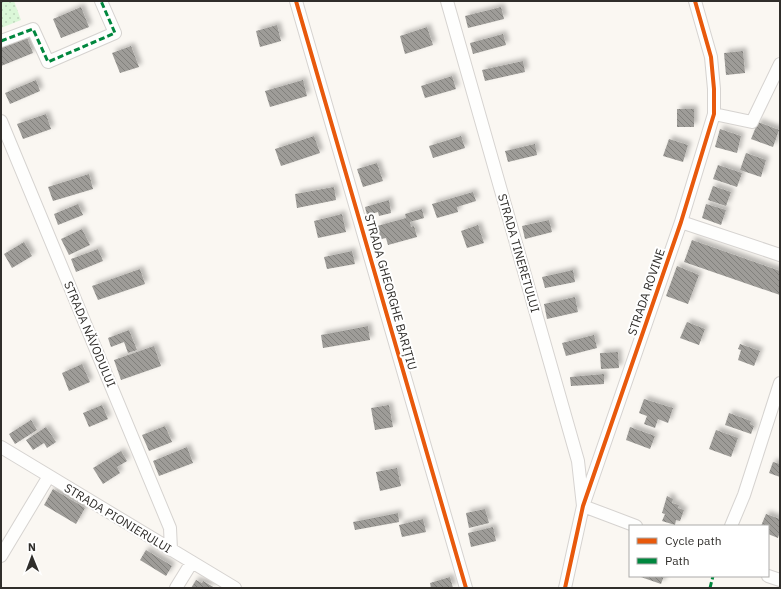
<svg xmlns="http://www.w3.org/2000/svg" width="781" height="589" viewBox="0 0 781 589" font-family="'IBM Plex Sans',sans-serif">
	<style>
		.park { fill: url(#park-dots) }
		.building { fill: url(#building-back-hatch); filter: url(#shadow) }
		.lines { fill: none; stroke-linecap: round; stroke-linejoin: round }
		.street-casing { stroke: #d6d3d0; stroke-width: 14 }
		.street { stroke: #fefefd; stroke-width: 12 }
		.quiet { stroke: #00873e; stroke-width: 3; stroke-dasharray: 6 3; stroke-linecap: butt }
		.cycleway-casing { stroke: #fff; stroke-width: 6 }
		.cycleway { stroke: #e8590c; stroke-width: 4 }
		.labels { text-anchor: middle; dominant-baseline: central; stroke-width: 4; stroke-linejoin: round; paint-order: stroke }
		.street-label { font-size: 12px; fill: #302e2b; stroke: #fff }
	</style>
	<defs>
		<pattern id="park-dots" width="8" height="8" patternUnits="userSpaceOnUse"><rect width="8" height="8" fill="#dbf7d8"/><path d="M2 2h.1M6 6h.1" fill="none" stroke="#bcd4ba" stroke-width="1.8" stroke-linecap="round"/></pattern>
		<pattern id="building-back-hatch" width="6" height="6" patternUnits="userSpaceOnUse"><rect width="6" height="6" fill="#9e9c98"/><path d="M-1 5l2 2M0 0l6 6M5-1l2 2" fill="none" stroke="#81807c"/></pattern>
		<filter id="shadow"><feDropShadow dx="3.5" dy="-3.5" stdDeviation="2" flood-color="#0004"/></filter>
	</defs>
	<rect width="100%" height="100%" fill="#faf7f2"/>
	<path class="park" d="M 1,1 L 14,1 L 21,20 L 1,28 Z"/>
	<path class="building" d="M 81,7 L 89,27 L 61,38 L 53,19 Z
		M 501,7 L 504,19 L 468,28 L 465,16 Z
		M 277,25 L 281,41 L 260,47 L 256,31 Z
		M 427,27 L 433,45 L 405,54 L 400,36 Z
		M 25,33 L 33,53 L 1,66 L 1,44 Z
		M 503,34 L 506,45 L 473,54 L 470,43 Z
		M 131,46 L 139,67 L 120,73 L 112,53 Z
		M 743,51 L 745,73 L 726,75 L 724,53 Z
		M 523,61 L 525,72 L 485,81 L 482,70 Z
		M 452,76 L 456,89 L 425,98 L 421,86 Z
		M 36,80 L 40,91 L 10,104 L 5,93 Z
		M 303,80 L 307,96 L 270,107 L 265,91 Z
		M 677,109 L 694,109 L 694,127 L 677,127 Z
		M 46,114 L 51,129 L 23,139 L 17,124 Z
		M 758,122 L 779,130 L 773,147 L 751,139 Z
		M 720,129 L 741,136 L 737,153 L 715,147 Z
		M 314,136 L 320,153 L 281,166 L 275,149 Z
		M 461,136 L 465,148 L 433,158 L 429,146 Z
		M 669,139 L 688,145 L 683,162 L 663,156 Z
		M 535,144 L 537,155 L 508,162 L 505,151 Z
		M 746,153 L 766,160 L 761,177 L 740,170 Z
		M 377,163 L 383,181 L 363,187 L 357,169 Z
		M 718,165 L 742,173 L 737,187 L 713,179 Z
		M 89,174 L 93,189 L 53,201 L 48,187 Z
		M 713,186 L 731,192 L 726,206 L 708,200 Z
		M 334,187 L 336,200 L 297,208 L 295,194 Z
		M 473,192 L 476,201 L 457,207 L 458,212 L 437,218 L 432,204 Z
		M 389,200 L 391,213 L 379,216 L 378,212 L 367,215 L 365,207 Z
		M 78,204 L 83,215 L 58,225 L 54,214 Z
		M 706,204 L 726,210 L 721,225 L 702,218 Z
		M 422,209 L 424,218 L 410,222 L 411,227 L 414,226 L 417,237 L 388,245 L 386,238 L 381,239 L 377,226 L 406,218 L 405,214 Z
		M 342,214 L 346,232 L 318,238 L 314,221 Z
		M 549,220 L 552,232 L 525,239 L 522,226 Z
		M 478,225 L 484,243 L 467,248 L 461,231 Z
		M 82,229 L 90,245 L 69,255 L 61,239 Z
		M 692,240 L 780,271 L 780,295 L 684,262 Z
		M 24,242 L 32,256 L 12,268 L 4,254 Z
		M 98,249 L 103,261 L 76,272 L 71,259 Z
		M 352,251 L 355,264 L 327,269 L 324,257 Z
		M 677,266 L 699,275 L 688,304 L 666,296 Z
		M 140,269 L 145,284 L 98,300 L 92,286 Z
		M 573,270 L 575,282 L 545,288 L 542,277 Z
		M 575,297 L 578,312 L 547,319 L 544,304 Z
		M 687,322 L 705,329 L 699,345 L 680,338 Z
		M 368,326 L 370,340 L 323,348 L 321,335 Z
		M 129,330 L 137,350 L 128,353 L 124,342 L 111,347 L 108,338 Z
		M 594,335 L 597,348 L 566,356 L 562,343 Z
		M 740,344 L 760,351 L 754,366 L 738,360 L 741,350 L 738,349 Z
		M 154,346 L 161,366 L 121,380 L 114,360 Z
		M 618,352 L 619,368 L 601,369 L 600,353 Z
		M 82,364 L 90,382 L 69,391 L 62,373 Z
		M 604,374 L 604,384 L 571,386 L 570,377 Z
		M 644,399 L 673,408 L 668,423 L 658,419 L 655,428 L 644,424 L 647,416 L 639,413 Z
		M 102,405 L 108,419 L 89,427 L 83,413 Z
		M 389,405 L 393,427 L 375,430 L 371,408 Z
		M 729,413 L 751,421 L 750,424 L 754,426 L 751,434 L 725,425 Z
		M 31,420 L 37,430 L 15,444 L 9,434 Z
		M 165,426 L 172,442 L 149,451 L 142,435 Z
		M 46,427 L 56,442 L 47,448 L 44,443 L 33,450 L 26,440 Z
		M 630,427 L 655,436 L 650,449 L 626,440 Z
		M 716,430 L 738,438 L 731,457 L 709,449 Z
		M 187,447 L 193,463 L 159,476 L 153,461 Z
		M 121,451 L 127,461 L 117,467 L 120,473 L 103,484 L 93,468 Z
		M 773,462 L 780,464 L 780,477 L 769,473 Z
		M 397,468 L 401,486 L 380,491 L 376,472 Z
		M 53,489 L 85,508 L 76,524 L 44,505 Z
		M 667,496 L 673,499 L 672,503 L 679,505 L 678,508 L 684,510 L 680,521 L 676,520 L 675,525 L 662,521 L 665,514 L 662,513 Z
		M 485,509 L 489,523 L 469,528 L 466,513 Z
		M 398,513 L 399,522 L 355,530 L 353,522 Z
		M 766,514 L 780,519 L 780,531 L 778,538 L 768,534 L 768,526 L 761,526 Z
		M 423,519 L 426,532 L 402,537 L 399,525 Z
		M 493,527 L 496,541 L 471,547 L 468,533 Z
		M 146,550 L 172,566 L 166,576 L 140,560 Z
		M 638,576 L 664,576 L 661,584 Z
		M 450,577 L 453,588 L 431,588 L 430,583 Z
		M 196,580 L 202,583 L 203,581 L 215,588 L 191,588 Z"/>
	<g class="lines">
		<defs>
			<path id="street" d="M 296,1 L 466,588
				M 447,1 L 578,461 L 583,506 L 636,526
				M 1,41 L 33,29 L 48,62 L 115,33 L 101,1
				M 714,114 L 752,122 L 780,64
				M 1,121 L 170,528 L 171,550
				M 681,222 L 780,255
				M 1,447 L 235,588
				M 731,526 L 744,495 L 780,383
				M 1,556 L 49,476
				M 768,576 L 780,580
				M 176,588 L 192,562
				M 565,588 L 583,506 L 681,222 L 714,114 L 714,89 L 711,57 L 695,1"/>
		</defs>
		<use href="#street" class="street-casing"/>
		<use href="#street" class="street"/>
		<path class="quiet" d="M 1,41 L 33,29 L 48,62 L 115,33 L 101,1
			M 710,588 L 713,576"/>
		<defs>
			<path id="cycleway" d="M 296,1 L 466,588
				M 565,588 L 583,506 L 681,222 L 714,114 L 714,89 L 711,57 L 695,1"/>
		</defs>
		<use href="#cycleway" class="cycleway-casing"/>
		<use href="#cycleway" class="cycleway"/>
	</g>
	<g class="labels">
		<g class="street-label">
			<text transform="translate(519 253) rotate(74)">STRADA TINERETULUI</text>
			<text transform="translate(391 292) rotate(74)">STRADA GHEORGHE BARIȚIU</text>
			<text transform="translate(646 292) rotate(-71)">STRADA ROVINE</text>
			<text transform="translate(90 334) rotate(67)">STRADA NĂVODULUI</text>
			<text transform="translate(118 518) rotate(31)">STRADA PIONIERULUI</text>
		</g>
	</g>
	<rect width="781" height="589" fill="none" stroke="#302e2b" stroke-width="4"/>
	<rect x="629" y="525" width="140" height="52" fill="#ffffff" stroke="#acabaa"/>
	<rect x="637" y="538" width="20" height="6" fill="#e8590c" stroke="#acabaa"/>
	<text x="665" y="545" font-size="12" fill="#302e2b">Cycle path</text>
	<rect x="637" y="558" width="20" height="6" fill="#00873e" stroke="#acabaa"/>
	<text x="665" y="565" font-size="12" fill="#302e2b">Path</text>
	<g transform="translate(32 557) rotate(359)" stroke="#ffffff" stroke-width="3" paint-order="stroke">
	<path d="M0-3L7 15L0 10L-7 15Z" fill="#302e2b"/>
	<text y="-6" font-size="11" font-weight="bold" text-anchor="middle" fill="#302e2b">N</text>
	</g>
</svg>
